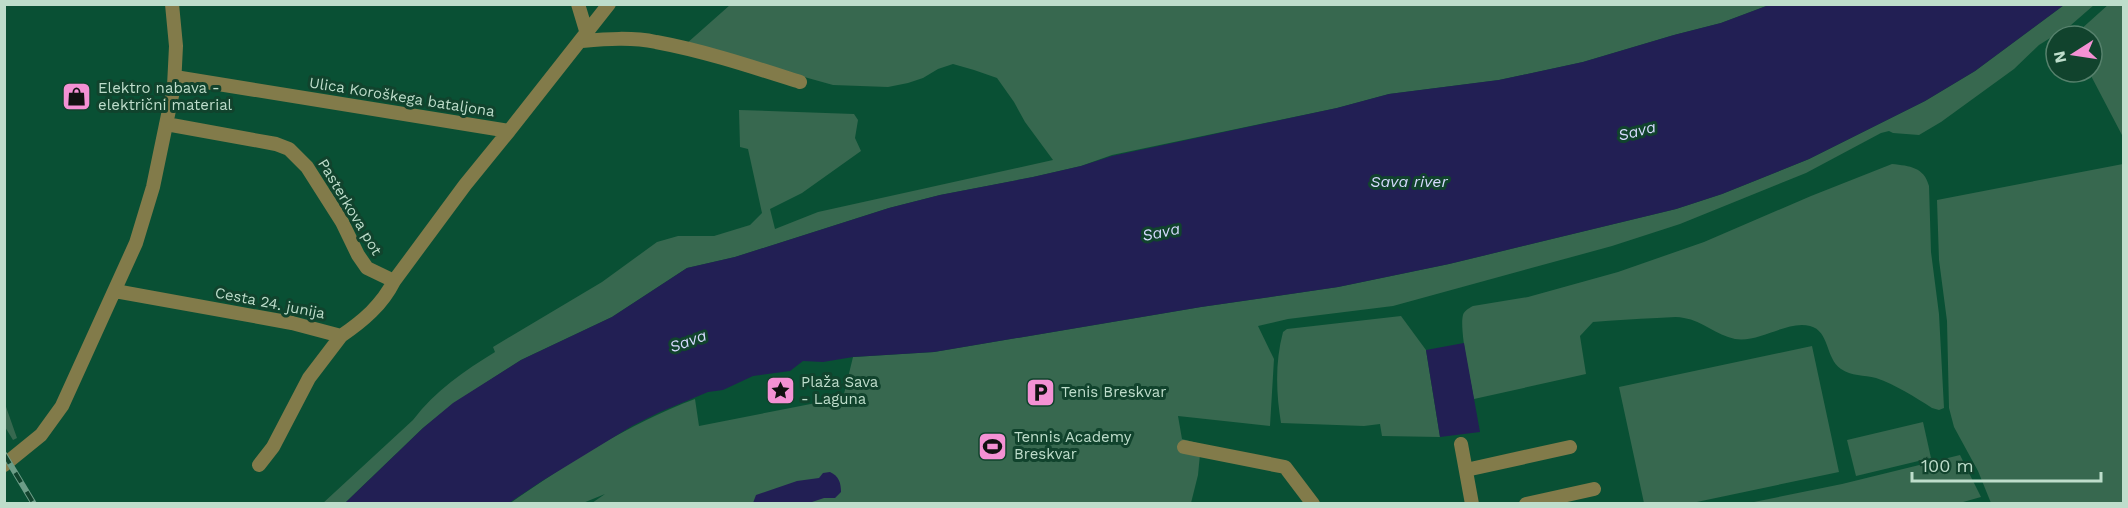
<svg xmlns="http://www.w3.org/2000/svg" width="2128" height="508" viewBox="0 0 2128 508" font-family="'Work Sans',sans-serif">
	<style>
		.green { fill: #37684f }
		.water { fill: #221f54 }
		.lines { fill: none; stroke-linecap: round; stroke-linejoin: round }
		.minor { stroke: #827b4a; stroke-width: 14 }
		.rail-casing { stroke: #6c9d87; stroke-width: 6 }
		.rail { stroke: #11432d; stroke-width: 4; stroke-dasharray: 11; stroke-linecap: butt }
		.labels { text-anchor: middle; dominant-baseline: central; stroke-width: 6; stroke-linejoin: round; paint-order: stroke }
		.poi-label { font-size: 15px; fill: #beddcb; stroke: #11432d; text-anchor: start }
		.street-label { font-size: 15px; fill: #beddcb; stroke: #11432d }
		.water-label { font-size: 16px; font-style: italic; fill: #d7dbff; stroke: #11432d }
	</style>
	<rect width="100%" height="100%" fill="#095034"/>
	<path class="green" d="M 2109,4 L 2123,5 L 2123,137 L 2089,72 L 2092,72 L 2092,36 L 2077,36 L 2079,31 Z
		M 730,5 L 1769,5 L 1721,23 L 1674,35 L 1583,62 L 1499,80 L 1389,94 L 1337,108 L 1112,155 L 1081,166 L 1033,177 L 940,195 L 889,208 L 735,257 L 687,268 L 612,317 L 521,360 L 453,404 L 423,428 L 345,503 L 322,504 L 413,420 C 435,391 464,371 495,352 L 493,347 L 602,282 L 657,242 L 678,236 L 714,236 L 750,225 L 762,213 L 748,149 L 740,147 L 739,110 L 854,114 L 858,120 L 855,138 L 861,151 L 802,193 L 770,209 L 775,229 L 818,212 L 1053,160 L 1025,122 L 1014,102 L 997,78 L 974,70 L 953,64 L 938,69 L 923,78 L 908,83 L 888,87 L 833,85 L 686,44 Z
		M 2064,5 L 2094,5 L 2071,25 L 2039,45 L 2014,69 L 1941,122 L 1919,135 L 1893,133 L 1889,131 L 1881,133 L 1806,173 L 1680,224 L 1612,246 L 1393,306 L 1288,319 L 1258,326 L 1274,359 L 1270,426 L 1178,416 L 1182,439 L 1201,444 L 1198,475 L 1191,503 L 592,503 L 605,494 L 583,503 L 509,504 C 568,463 628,424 695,399 L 699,426 L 821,402 L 844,394 L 853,357 L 934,352 L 1201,307 L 1338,287 L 1449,264 L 1676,209 L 1722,194 L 1809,159 L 1925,101 L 1975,71 Z
		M 1892,164 C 1910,166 1924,167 1929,186 L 1931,252 L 1939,314 L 1944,408 L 1939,410 L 1932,408 C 1915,397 1896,385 1876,378 C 1864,375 1851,376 1841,369 C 1825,358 1830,331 1810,326 C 1787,320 1760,343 1735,339 C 1716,335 1703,321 1684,318 C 1676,316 1666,318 1657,318 C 1635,319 1614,320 1593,322 L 1580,336 L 1586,374 L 1474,399 C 1471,382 1459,330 1463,315 C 1464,311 1469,308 1473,306 L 1528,297 L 1618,272 L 1704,242 L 1811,196 Z
		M 2123,164 L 2123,503 L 1991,503 L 1978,471 L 1954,427 L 1949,408 L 1947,321 L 1939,260 L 1937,200 Z
		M 1401,316 L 1426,350 L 1440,437 L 1382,436 L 1380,424 L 1364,426 L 1281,423 C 1276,393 1275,362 1283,332 L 1287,329 Z
		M 1812,346 L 1839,472 L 1692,503 L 1644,503 L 1619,387 Z
		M 5,404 L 17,438 L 13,440 L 5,427 Z
		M 1923,422 L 1931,458 L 1856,476 L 1847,440 Z
		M 1960,455 L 1981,497 L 1956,504 L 1749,503 L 1842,484 Z"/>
	<path class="water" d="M 1769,5 L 2064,5 L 1975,71 L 1925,101 L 1809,159 L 1722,194 L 1676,209 L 1449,264 L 1338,287 L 1201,307 L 934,352 L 853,357 L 823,362 L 803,361 L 790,371 L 753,376 L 723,390 L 708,392 L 660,412 L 632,426 L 542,481 L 509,503 L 345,503 L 423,428 L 453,403 L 521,360 L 612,317 L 687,268 L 735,257 L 889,208 L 940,195 L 1033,177 L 1081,166 L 1112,156 L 1337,108 L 1389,94 L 1499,80 L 1583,62 L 1674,35 L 1721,23 Z
		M 1464,343 L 1480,432 L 1440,437 L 1426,350 Z
		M 830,472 C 839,476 841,483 841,492 L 835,498 L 824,498 L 809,503 L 753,503 L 756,495 L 797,481 L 819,478 L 823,473 Z"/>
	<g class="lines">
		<path class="minor" d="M 578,4 L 587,34
			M 582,41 C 606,39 632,37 656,42 C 705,51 753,67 800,82
			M 175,77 L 509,131 L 609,4
			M 166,124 L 276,144 L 289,149 L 307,167 L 342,222 L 358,255 L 367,268 L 394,281 L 465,185 L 509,131
			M 115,291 L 292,323 L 341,336 C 363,321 382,305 394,281
			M 1461,444 L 1472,504
			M 1184,447 L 1285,467 L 1313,504
			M 4,465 L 41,435 L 62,406 L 136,243 L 153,187 L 174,86 L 176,46 L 172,4
			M 259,465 L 273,447 L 309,378 L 341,336
			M 1466,470 L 1570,447
			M 1526,504 L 1594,489"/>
		<defs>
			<path id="rail" d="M 4,454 L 34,504"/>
		</defs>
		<use href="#rail" class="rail-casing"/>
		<use href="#rail" class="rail"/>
	</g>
	<defs>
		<symbol id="shop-square" viewBox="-11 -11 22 22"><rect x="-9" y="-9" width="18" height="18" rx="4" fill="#f491d4" stroke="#11432d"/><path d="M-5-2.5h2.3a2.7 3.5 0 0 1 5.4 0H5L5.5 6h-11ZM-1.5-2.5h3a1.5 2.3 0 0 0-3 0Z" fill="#111"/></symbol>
		<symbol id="sight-square" viewBox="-11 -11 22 22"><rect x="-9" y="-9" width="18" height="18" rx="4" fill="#f491d4" stroke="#11432d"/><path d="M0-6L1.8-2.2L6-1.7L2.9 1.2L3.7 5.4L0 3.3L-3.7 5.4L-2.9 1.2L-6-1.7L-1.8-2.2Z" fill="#111"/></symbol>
		<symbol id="parking-square" viewBox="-11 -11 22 22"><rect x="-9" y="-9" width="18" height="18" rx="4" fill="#f491d4" stroke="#11432d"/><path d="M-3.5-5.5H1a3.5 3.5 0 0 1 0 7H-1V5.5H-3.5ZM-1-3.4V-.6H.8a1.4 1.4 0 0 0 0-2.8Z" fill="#111"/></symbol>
		<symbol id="stadium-square" viewBox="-11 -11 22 22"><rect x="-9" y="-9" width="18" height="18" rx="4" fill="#f491d4" stroke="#11432d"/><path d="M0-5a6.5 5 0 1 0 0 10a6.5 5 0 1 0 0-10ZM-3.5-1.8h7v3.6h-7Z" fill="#111"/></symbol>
	</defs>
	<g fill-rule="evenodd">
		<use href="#shop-square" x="60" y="80" width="33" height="33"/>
		<use href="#sight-square" x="764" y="374" width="33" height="33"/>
		<use href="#parking-square" x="1024" y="376" width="33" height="33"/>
		<use href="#stadium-square" x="976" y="430" width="33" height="33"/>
	</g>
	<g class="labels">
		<g class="poi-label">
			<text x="98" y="88">Elektro nabava -<tspan x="98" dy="17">električni material</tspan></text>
			<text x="801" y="382">Plaža Sava<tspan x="801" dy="17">- Laguna</tspan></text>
			<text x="1061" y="392">Tenis Breskvar</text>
			<text x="1014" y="437">Tennis Academy<tspan x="1014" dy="17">Breskvar</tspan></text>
		</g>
		<g class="street-label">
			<text transform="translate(402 97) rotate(9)">Ulica Koroškega bataljona</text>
			<text transform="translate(350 207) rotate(59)">Pasterkova pot</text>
			<text transform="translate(270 303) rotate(11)">Cesta 24. junija</text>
		</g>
		<g class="water-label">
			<text transform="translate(1637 131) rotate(-14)">Sava</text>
			<text x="1409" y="181">Sava river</text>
			<text transform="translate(1161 232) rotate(-12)">Sava</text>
			<text transform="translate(688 341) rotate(-20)">Sava</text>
		</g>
	</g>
	<rect width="2128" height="508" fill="none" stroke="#beddcb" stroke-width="12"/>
	<g transform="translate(2074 54) rotate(258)"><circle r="28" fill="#11432d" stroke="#56816c" stroke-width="1.5"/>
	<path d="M0-4.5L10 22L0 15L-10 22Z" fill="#f491d4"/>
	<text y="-9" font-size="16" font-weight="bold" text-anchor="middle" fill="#beddcb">N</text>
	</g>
	<path d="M1912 472v9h189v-9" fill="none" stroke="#beddcb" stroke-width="3"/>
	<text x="1921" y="472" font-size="18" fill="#beddcb" stroke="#11432d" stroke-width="4.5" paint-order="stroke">100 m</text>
</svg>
